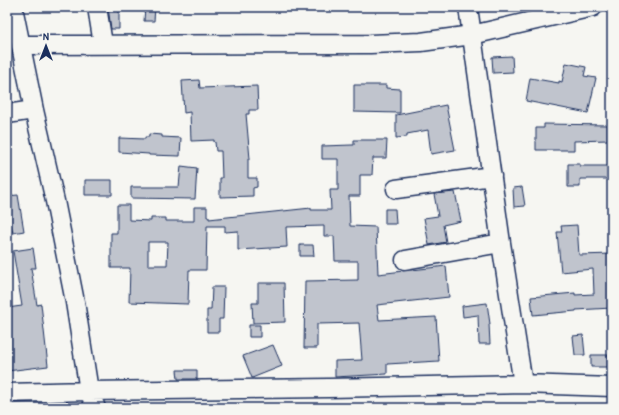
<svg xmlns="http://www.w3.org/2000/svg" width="619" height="415" viewBox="0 0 619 415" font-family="'Patrick Hand',sans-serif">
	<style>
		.building { fill: #c0c4cd; stroke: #1b2f5e; fill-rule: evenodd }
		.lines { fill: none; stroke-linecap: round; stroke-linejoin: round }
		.minor-casing { stroke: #1b2f5e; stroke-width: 21 }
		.minor { stroke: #f6f6f2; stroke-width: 18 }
	</style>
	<rect width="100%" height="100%" fill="#f6f6f2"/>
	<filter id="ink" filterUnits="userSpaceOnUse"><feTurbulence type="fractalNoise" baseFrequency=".025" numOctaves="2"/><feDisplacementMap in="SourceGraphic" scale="8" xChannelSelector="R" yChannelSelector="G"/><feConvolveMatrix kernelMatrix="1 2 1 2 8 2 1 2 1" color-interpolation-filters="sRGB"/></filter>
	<g filter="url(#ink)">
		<path class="building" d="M 108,7 L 119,7 L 119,29 L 111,29 Z
			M 145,7 L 155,7 L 154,21 L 144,21 Z
			M 512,56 L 513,72 L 493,73 L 492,57 Z
			M 566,63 L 586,67 L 584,76 L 596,78 L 588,113 L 526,101 L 530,78 L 559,83 L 559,81 L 562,82 Z
			M 199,80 L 200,88 L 257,86 L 258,110 L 249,110 L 249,114 L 246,114 L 250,159 L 248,159 L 248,178 L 257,178 L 257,187 L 253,188 L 253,196 L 220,197 L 220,178 L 222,178 L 221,151 L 216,151 L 215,142 L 214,142 L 214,140 L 191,141 L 190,112 L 184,113 L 182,81 Z
			M 354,85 L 386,85 L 386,88 L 400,89 L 400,113 L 354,112 Z
			M 446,105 L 455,150 L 431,154 L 428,130 L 407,134 L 407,137 L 396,138 L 396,115 Z
			M 544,124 L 608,125 L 608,140 L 574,141 L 574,150 L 536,150 L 536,128 L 544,128 Z
			M 149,134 L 162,135 L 162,137 L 181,138 L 180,156 L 149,155 L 149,154 L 119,152 L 119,138 L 145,139 L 145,137 L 149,137 Z
			M 354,140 L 387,140 L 386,158 L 373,158 L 372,175 L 360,175 L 360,196 L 349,196 L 350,226 L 376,227 L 378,274 L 446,266 L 449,297 L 377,305 L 379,320 L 436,317 L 439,361 L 387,364 L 387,374 L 335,377 L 335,361 L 362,360 L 359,323 L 317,324 L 317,348 L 304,348 L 305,281 L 358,280 L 358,261 L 335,261 L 334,236 L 324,236 L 324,226 L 286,227 L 287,247 L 238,250 L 238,231 L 225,232 L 225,226 L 207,226 L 206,270 L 189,270 L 188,304 L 129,302 L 130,268 L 111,268 L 111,233 L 117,233 L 117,205 L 129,205 L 129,220 L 151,221 L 151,218 L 166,218 L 166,221 L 194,221 L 194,207 L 207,207 L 207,217 L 209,217 L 209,219 L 311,208 L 311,210 L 331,210 L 330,190 L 338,190 L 338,159 L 322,159 L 322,146 L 352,145 L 354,145 ZM 148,242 L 168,242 L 167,265 L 148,265 Z
			M 568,164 L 580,164 L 580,166 L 612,166 L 612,179 L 580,179 L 580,187 L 568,187 Z
			M 181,166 L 197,168 L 195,199 L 131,198 L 131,187 L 179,187 Z
			M 85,180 L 112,180 L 112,195 L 85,195 Z
			M 522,187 L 525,206 L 514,207 L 513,188 Z
			M 455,192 L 461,221 L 443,225 L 446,242 L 429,245 L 424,218 L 438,216 L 434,194 Z
			M 18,195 L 24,231 L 13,233 L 11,225 L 7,225 L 7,196 Z
			M 385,209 L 395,209 L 396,224 L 385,224 Z
			M 577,225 L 579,255 L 612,254 L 612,308 L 576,310 L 576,311 L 533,315 L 531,297 L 575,293 L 575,295 L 594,294 L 593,269 L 561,272 L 557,232 L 562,232 L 561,226 Z
			M 300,245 L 313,245 L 314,256 L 300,256 Z
			M 33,248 L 36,268 L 31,268 L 37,305 L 41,304 L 48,366 L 7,371 L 7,308 L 22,306 L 13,251 Z
			M 258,283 L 284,283 L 285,322 L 253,323 L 252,303 L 258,303 Z
			M 212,287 L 224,287 L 223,319 L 219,319 L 219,332 L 207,332 L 207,310 L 211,310 Z
			M 487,303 L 490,324 L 489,324 L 490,344 L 479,344 L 478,315 L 463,317 L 462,306 Z
			M 249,325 L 260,325 L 260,337 L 249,337 Z
			M 583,335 L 585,355 L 575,355 L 573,336 Z
			M 273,345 L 282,366 L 252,378 L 243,356 Z
			M 591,355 L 608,355 L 608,367 L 591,367 Z
			M 177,370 L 197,370 L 197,379 L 178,379 Z"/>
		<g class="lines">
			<defs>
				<path id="minor" d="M 13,7 L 34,110 L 55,201 L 75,302 L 89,391 L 96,408
					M 97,7 L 103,44
					M 468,7 L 501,243 L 523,384
					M 21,45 L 370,44 L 421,42 L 472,35 L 593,7
					M 7,114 L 34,110
					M 396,189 L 492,176
					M 405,260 L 501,243
					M 7,393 L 89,391 L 329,388 L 523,384 L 612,387"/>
			</defs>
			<use href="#minor" class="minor-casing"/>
			<use href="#minor" class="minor"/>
		</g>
	</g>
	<rect width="619" height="415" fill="none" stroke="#f6f6f2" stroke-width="24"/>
	<rect x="12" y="12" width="595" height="391" fill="none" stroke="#1b2f5e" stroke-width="1.5" filter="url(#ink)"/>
	<g transform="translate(46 46)" stroke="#f6f6f2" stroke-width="3" paint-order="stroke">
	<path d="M0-3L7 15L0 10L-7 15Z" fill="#1b2f5e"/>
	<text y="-6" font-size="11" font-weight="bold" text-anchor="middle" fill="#1b2f5e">N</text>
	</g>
</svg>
